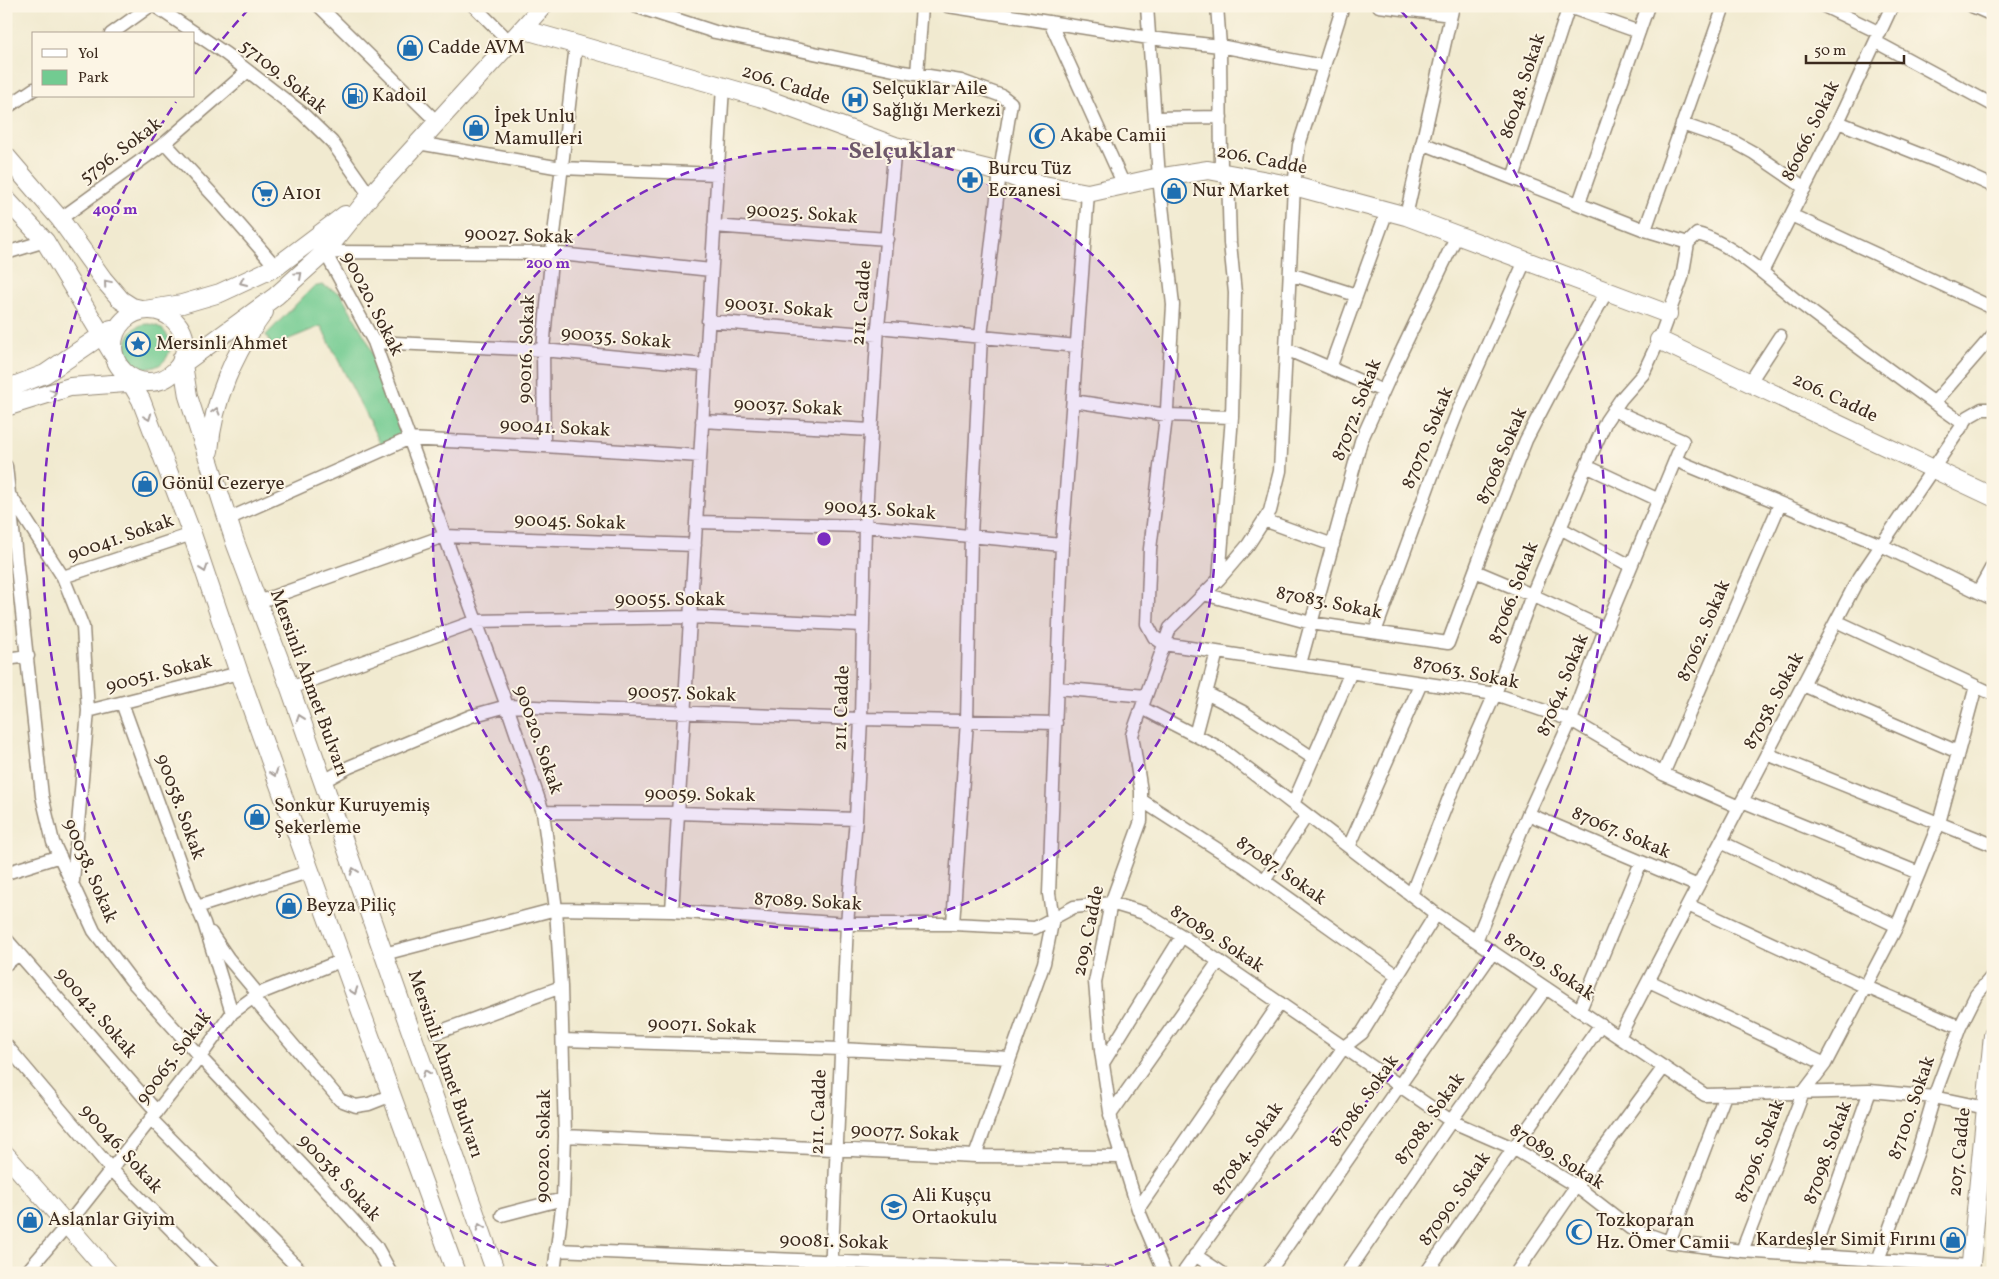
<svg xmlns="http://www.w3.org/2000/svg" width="1999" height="1279" viewBox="0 0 1999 1279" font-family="Vollkorn,serif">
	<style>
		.green { fill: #72cb91; stroke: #567a58 }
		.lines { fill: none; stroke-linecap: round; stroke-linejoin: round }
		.street-casing { stroke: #968a77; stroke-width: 15 }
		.secondary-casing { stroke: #968a77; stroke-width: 20 }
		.street { stroke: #fff; stroke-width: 12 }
		.secondary { stroke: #fff; stroke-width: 18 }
		.oneway { stroke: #a79f9a }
		.ring { fill: none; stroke: #7b2cbf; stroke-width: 2.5; stroke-dasharray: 9 6 }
		.labels { text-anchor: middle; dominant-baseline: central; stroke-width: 4; stroke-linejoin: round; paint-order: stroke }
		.poi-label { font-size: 19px; fill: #3b2a1e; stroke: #fcf5e5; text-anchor: start }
		.street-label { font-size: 19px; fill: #3b2a1e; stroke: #fcf5e5 }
		.district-label { font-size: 24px; font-weight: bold; fill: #6f596b; stroke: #fcf5e5 }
		.centre { fill: #7b2cbf; stroke: #fcf5e5; stroke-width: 2.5 }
		.ring-label { font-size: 15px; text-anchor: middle; font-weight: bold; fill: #7b2cbf; stroke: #fcf5e5; stroke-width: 4; stroke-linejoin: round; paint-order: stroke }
	</style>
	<rect width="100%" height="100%" fill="#fcf5e5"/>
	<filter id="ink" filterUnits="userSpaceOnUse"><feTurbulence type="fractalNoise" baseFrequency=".02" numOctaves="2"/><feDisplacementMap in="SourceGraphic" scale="10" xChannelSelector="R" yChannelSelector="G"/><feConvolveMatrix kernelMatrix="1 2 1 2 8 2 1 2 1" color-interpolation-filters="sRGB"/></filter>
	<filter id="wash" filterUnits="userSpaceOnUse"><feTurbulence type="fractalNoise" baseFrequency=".0096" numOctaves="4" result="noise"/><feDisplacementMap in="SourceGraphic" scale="20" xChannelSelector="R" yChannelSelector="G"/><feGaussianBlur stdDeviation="1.12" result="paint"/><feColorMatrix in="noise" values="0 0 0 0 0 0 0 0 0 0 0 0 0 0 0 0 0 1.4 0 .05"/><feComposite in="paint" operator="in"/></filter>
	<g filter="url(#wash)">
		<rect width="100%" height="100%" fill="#f1ead0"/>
		<path class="green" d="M 322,285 L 341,294 L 369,344 L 402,437 L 381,445 L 321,326 L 272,346 L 266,335 L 313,287 Z
			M126 346a22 22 0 1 1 44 0a22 22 0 1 1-44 0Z"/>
	</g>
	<g filter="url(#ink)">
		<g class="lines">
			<defs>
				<path id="street" d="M 155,6 L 226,54 L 302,113 L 332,142 L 370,196
					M 319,6 L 437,122
					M 474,6 L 510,42
					M 635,6 L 715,32 L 903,72 L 961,81 L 1002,96 L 1011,103 L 1000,172 L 981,336 L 971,536 L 967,721 L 953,924
					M 948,6 L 1149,38 L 1220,46 L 1323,66
					M 1147,6 L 1159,178 L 1173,305 L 1167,409 L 1150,549 L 1147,624 L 1154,637 L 1164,644 L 1495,694 L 1571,720 L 1663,774 L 1739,807
					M 1217,6 L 1220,46 L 1221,172
					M 1379,6 L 1451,15
					M 1824,6 L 1880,33
					M 1972,6 L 1993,15
					M 1569,7 L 1639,32
					M 1050,22 L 1124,185
					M 111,34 L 150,6
					M 1876,42 L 1993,105
					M 917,74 L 922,6
					M 6,108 L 34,89
					M 1155,118 L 1221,117
					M 1838,122 L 1944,164 L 1993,186
					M 1682,124 L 1734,142 L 1754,153 L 1805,188
					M 165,143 L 224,207 L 276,267
					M 418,143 L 561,168 L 717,174
					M 1422,143 L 1645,230 L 1688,243
					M 1513,178 L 1569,6
					M 1579,203 L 1648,6
					M 1791,215 L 1993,308
					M 1406,216 L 1453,6
					M 60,219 L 165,143 L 248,71
					M 714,226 L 887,239
					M 1645,230 L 1724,6
					M 6,253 L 45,241
					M 1762,272 L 1838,122 L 1892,6
					M 1290,274 L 1356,295
					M 708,321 L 877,335
					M 878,327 L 1077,346
					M 374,342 L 543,350 L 705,365
					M 1286,349 L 1383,391
					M 1330,368 L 1387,211
					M 1750,382 L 1780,336
					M 1073,401 L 1167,415 L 1232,417
					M 1934,403 L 1993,335
					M 702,421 L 871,430
					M 544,446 L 543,350 L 551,260 L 576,45
					M 1675,460 L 1881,545 L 1993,599
					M 6,466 L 42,796 L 53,842 L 94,931 L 131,980 L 200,1057 L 320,1184 L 376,1246 L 391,1273
					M 1586,466 L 1659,500
					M 12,498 L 63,577 L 83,627 L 88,711 L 73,881
					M 228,519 L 408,439 L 544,446 L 700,456
					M 1264,520 L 1333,545
					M 696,522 L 865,526 L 1062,545
					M 1560,528 L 1631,566
					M 1475,571 L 1532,595 L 1605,629
					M 63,577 L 192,534
					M 1219,579 L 1232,417 L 1235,293 L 1230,243 L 1228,173
					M 1978,592 L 1993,565
					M 1204,594 L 1311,623 L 1448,643 L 1485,544 L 1526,440 L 1560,375 L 1607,291
					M 258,602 L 444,536 L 695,545
					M 1836,621 L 1993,694
					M 1375,632 L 1432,476 L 1457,413 L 1525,261
					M 6,659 L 28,656
					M 1300,664 L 1361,441 L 1396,363 L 1457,235
					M 1803,685 L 1958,752
					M 290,688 L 476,621 L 690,617 L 863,625
					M 1057,688 L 1146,696
					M 1206,693 L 1243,712 L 1313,758
					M 122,703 L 192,896 L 204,923 L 232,1013
					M 1142,708 L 1220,748 L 1436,914 L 1705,1095 L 1870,1091 L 1934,1097 L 1986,1108
					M 88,711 L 239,673
					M 1195,735 L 1217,652
					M 1767,754 L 1993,845
					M 1663,774 L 1780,504
					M 322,782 L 349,767 L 471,716 L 507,706 L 861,719 L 1056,723
					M 1141,800 L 1245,867 L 1398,976
					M 1742,801 L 1919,873
					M 1293,804 L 1351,672
					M 543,812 L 678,813 L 856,819
					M 1528,814 L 1698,886
					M 1721,842 L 1897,926
					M 1349,847 L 1421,683
					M 6,873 L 60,856
					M 1264,881 L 1307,815
					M 1411,895 L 1451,793 L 1495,694 L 1532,595 L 1591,455 L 1606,421 L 1621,399 L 1643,374 L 1659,340 L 1682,278 L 1688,243 L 1697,234 C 1731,242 1773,282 1801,304 C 1855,345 1909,385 1964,424
					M 1688,905 L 1864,986 L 1960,1027
					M 197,907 L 311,871
					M 672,911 L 723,87
					M 211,933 L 228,958 L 258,994
					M 6,939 L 157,1112
					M 1476,941 L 1528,814 L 1571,720 L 1605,629 L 1683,441 L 1613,410
					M 384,954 L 556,909 L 672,911 L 847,924 L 953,924 L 1035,928 L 1074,907 L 1111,903 L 1144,913 L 1182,936 L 1451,1121 L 1513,1148 L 1576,1186 L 1630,1228 L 1669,1242 L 1742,1251 L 1970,1266
					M 6,964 L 19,954
					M 1649,981 L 1825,1064
					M 253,998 L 340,1100 L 356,1106 L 369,1104 L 392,1095
					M 1580,1010 L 1641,862
					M 436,1033 L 561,987
					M 1619,1037 L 1857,581 L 1968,417 L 1982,409 L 1993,409
					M 563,1040 L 841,1049 L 1010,1058
					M 6,1045 L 111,1169 L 214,1273
					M 1103,1063 L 1182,936
					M 1110,1115 L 1219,961
					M 151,1119 L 303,1273
					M 565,1136 L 975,1156 L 1122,1157
					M 975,1156 L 1044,963 L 1053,918 L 1049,894 L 1062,545 L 1088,193
					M 1138,1209 L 1280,1003
					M 502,1215 L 563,1199
					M 1669,1242 L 1725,1095
					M 556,1250 L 1111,1273
					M 1742,1251 L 1803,1093 L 1825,1064 L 1897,926 L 1919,873 L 1939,823 L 1976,686
					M 1195,1255 L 1222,1273
					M 1812,1255 L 1870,1091
					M 1878,1260 L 1918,1151 L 1934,1097 L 1960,1027 L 1976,995 L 1993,975
					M 26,1273 L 68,1224 L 200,1057 L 232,1013 L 258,994 L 343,960
					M 554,1273 L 563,1199 L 565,1136 L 561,987 L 556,909 L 543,812 L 507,706 L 374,342 L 325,252 L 551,253 L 711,270
					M 831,1273 L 847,924 L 856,819 L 861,719 L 865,526 L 878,327 L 895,146
					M 1165,1273 L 1138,1209 L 1112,1125 L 1101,1051 L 1095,982 L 1111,903 L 1141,821 L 1141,791 L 1132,735 L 1170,628 L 1219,579 L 1248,545 L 1270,511 L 1280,471 L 1294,186 L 1299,145 L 1343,6
					M 1183,1273 L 1344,1047 L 1362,1033 L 1436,914
					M 1268,1273 L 1493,952
					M 1347,1273 L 1451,1121 L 1546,988
					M 1426,1273 L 1601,1024
					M 1516,1273 L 1576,1186 L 1664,1067"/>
				<path id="secondary" d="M 522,29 L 766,99 L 895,146 L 1000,172 L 1027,182 L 1088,193 L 1151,179 L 1208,170 L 1294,186 L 1406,216 L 1668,314
					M 6,156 L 60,219 L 103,279 L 121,300 L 132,307 L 145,310 L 182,304 L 220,293 L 276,267 L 345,215
					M 6,199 L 45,241 L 113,354
					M113 346a36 36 0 1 1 72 0a36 36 0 1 1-72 0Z
					M 1659,340 L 1993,497
					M 182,358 L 188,396 L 235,542 L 290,688 L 496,1273
					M 177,368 L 276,296 L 325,252 L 370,196 L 543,6
					M 126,374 L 141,400 L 192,534 L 239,673 L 292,821 L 456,1273
					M 6,389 L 45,374 L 111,329
					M 6,407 L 70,387 L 140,382
					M 209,451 C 213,401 234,352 264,312
					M 6,1155 L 109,1273
					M 1970,1273 L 1993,1035"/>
			</defs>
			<use href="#street" class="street-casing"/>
			<use href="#secondary" class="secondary-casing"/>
			<use href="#street" class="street"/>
			<use href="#secondary" class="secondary"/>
		</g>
		<defs><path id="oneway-chevron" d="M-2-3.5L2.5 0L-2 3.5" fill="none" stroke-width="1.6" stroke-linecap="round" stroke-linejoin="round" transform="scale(1.25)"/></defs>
		<g class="oneway">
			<use href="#oneway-chevron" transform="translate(299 275) rotate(-42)"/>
			<use href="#oneway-chevron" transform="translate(243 282) rotate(155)"/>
			<use href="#oneway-chevron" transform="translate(107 283) rotate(-130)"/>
			<use href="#oneway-chevron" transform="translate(53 393) rotate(-17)"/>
			<use href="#oneway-chevron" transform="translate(216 411) rotate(-74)"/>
			<use href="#oneway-chevron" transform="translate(148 417) rotate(69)"/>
			<use href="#oneway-chevron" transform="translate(204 569) rotate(71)"/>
			<use href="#oneway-chevron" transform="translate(300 718) rotate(-109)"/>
			<use href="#oneway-chevron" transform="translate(274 773) rotate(70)"/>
			<use href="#oneway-chevron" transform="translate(354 871) rotate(-110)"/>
			<use href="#oneway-chevron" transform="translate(354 991) rotate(70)"/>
			<use href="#oneway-chevron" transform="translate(426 1073) rotate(-109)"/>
			<use href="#oneway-chevron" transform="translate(480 1227) rotate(-109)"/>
		</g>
	</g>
	<circle cx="824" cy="539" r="391" fill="#7b2cbf" fill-opacity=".12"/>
	<g class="ring">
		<circle cx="824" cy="539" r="391"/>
		<path d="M550 1271A782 782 0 0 1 176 102M195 74A782 782 0 0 1 247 11M1401 11A782 782 0 0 1 1098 1271"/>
	</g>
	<defs>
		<symbol id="shop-ring" viewBox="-11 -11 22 22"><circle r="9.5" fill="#fcf5e5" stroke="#1f6fb2" stroke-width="1.5"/><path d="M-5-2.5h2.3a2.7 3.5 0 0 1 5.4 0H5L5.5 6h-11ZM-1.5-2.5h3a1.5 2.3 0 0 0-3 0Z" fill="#1f6fb2"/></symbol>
		<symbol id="fuel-ring" viewBox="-11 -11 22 22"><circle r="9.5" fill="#fcf5e5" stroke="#1f6fb2" stroke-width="1.5"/><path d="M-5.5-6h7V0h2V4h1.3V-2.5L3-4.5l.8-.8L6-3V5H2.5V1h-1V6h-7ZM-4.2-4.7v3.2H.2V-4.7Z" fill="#1f6fb2"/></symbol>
		<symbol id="hospital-ring" viewBox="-11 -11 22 22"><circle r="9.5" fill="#fcf5e5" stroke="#1f6fb2" stroke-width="1.5"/><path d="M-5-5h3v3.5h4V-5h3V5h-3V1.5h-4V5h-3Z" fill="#1f6fb2"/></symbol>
		<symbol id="mosque-ring" viewBox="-11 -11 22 22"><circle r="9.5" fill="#fcf5e5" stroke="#1f6fb2" stroke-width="1.5"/><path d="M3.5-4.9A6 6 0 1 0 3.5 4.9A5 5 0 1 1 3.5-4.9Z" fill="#1f6fb2"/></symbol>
		<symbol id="pharmacy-ring" viewBox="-11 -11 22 22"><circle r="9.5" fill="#fcf5e5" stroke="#1f6fb2" stroke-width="1.5"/><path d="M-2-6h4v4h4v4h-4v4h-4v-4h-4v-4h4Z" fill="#1f6fb2"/></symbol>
		<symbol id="supermarket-ring" viewBox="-11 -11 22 22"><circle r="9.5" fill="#fcf5e5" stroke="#1f6fb2" stroke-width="1.5"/><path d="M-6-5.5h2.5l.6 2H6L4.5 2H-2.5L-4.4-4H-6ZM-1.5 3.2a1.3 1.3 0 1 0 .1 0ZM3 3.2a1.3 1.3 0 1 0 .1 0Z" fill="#1f6fb2"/></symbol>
		<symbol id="sight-ring" viewBox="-11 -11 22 22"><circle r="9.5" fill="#fcf5e5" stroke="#1f6fb2" stroke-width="1.5"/><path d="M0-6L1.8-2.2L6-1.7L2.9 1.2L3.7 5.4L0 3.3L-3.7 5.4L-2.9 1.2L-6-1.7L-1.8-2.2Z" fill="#1f6fb2"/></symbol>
		<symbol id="school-ring" viewBox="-11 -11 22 22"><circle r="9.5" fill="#fcf5e5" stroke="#1f6fb2" stroke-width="1.5"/><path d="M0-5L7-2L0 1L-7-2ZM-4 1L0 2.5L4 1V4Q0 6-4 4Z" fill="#1f6fb2"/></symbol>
	</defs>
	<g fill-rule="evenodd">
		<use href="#shop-ring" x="396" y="34" width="28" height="28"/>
		<use href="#fuel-ring" x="341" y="82" width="28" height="28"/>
		<use href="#hospital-ring" x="841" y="86" width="28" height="28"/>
		<use href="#shop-ring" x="462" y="114" width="28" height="28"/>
		<use href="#mosque-ring" x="1028" y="122" width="28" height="28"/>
		<use href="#pharmacy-ring" x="956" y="166" width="28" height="28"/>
		<use href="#shop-ring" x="1160" y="177" width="28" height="28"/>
		<use href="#supermarket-ring" x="251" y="180" width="28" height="28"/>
		<use href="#sight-ring" x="124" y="330" width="28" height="28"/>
		<use href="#shop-ring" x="131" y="470" width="28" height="28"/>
		<use href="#shop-ring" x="243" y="803" width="28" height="28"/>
		<use href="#shop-ring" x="275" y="892" width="28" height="28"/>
		<use href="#school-ring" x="880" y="1193" width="28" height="28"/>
		<use href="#shop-ring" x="16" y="1206" width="28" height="28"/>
		<use href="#mosque-ring" x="1565" y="1218" width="28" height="28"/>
		<use href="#shop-ring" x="1939" y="1226" width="28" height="28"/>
	</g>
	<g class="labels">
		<g class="poi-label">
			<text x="428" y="48">Cadde AVM</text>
			<text x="872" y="89">Selçuklar Aile<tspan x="872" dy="22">Sağlığı Merkezi</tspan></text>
			<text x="372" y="96">Kadoil</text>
			<text x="494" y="117">İpek Unlu<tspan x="494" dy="22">Mamulleri</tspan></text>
			<text x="1060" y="136">Akabe Camii</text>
			<text x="988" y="169">Burcu Tüz<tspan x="988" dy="22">Eczanesi</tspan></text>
			<text x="1192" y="191">Nur Market</text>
			<text x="282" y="194">A101</text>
			<text x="156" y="344">Mersinli Ahmet</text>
			<text x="162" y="484">Gönül Cezerye</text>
			<text x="274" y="806">Sonkur Kuruyemiş<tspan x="274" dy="22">Şekerleme</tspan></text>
			<text x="306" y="906">Beyza Piliç</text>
			<text x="912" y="1196">Ali Kuşçu<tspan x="912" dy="22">Ortaokulu</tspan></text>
			<text x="48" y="1220">Aslanlar Giyim</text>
			<text x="1596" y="1221">Tozkoparan<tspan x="1596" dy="22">Hz. Ömer Camii</tspan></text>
			<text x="1936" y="1240" text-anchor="end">Kardeşler Simit Fırını</text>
		</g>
		<g class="street-label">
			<text transform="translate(283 77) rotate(39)">57109. Sokak</text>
			<text transform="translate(786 85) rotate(18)">206. Cadde</text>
			<text transform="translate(1523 86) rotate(-72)">86048. Sokak</text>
			<text transform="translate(1811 131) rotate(-64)">86066. Sokak</text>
			<text transform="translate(121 151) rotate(-37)">5796. Sokak</text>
			<text transform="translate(1262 160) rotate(11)">206. Cadde</text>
			<text transform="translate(802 214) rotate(4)">90025. Sokak</text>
			<text transform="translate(519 236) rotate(2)">90027. Sokak</text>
			<text transform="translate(862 303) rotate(-85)">211. Cadde</text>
			<text transform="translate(372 304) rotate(63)">90020. Sokak</text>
			<text transform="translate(779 308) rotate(5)">90031. Sokak</text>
			<text transform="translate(616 338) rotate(5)">90035. Sokak</text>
			<text transform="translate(527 349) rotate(-88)">90016. Sokak</text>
			<text transform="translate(1835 398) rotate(25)">206. Cadde</text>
			<text transform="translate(788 407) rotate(3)">90037. Sokak</text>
			<text transform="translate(1357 410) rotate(-69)">87072. Sokak</text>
			<text transform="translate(555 428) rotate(3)">90041. Sokak</text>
			<text transform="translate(1428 438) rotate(-68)">87070. Sokak</text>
			<text transform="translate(1502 456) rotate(-67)">87068 Sokak</text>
			<text transform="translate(880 510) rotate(4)">90043. Sokak</text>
			<text transform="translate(570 522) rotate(2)">90045. Sokak</text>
			<text transform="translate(121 538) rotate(-19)">90041. Sokak</text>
			<text transform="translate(1514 593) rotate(-69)">87066. Sokak</text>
			<text x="670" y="600">90055. Sokak</text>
			<text transform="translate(1329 603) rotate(11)">87083. Sokak</text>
			<text transform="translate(1704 631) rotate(-67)">87062. Sokak</text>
			<text transform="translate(1466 673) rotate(11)">87063. Sokak</text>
			<text transform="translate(159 674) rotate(-14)">90051. Sokak</text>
			<text transform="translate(309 683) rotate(70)">Mersinli Ahmet Bulvarı</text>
			<text transform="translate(1563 685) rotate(-68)">87064. Sokak</text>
			<text transform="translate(682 694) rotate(2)">90057. Sokak</text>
			<text transform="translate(1774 701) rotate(-62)">87058. Sokak</text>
			<text transform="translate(842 708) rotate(-88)">211. Cadde</text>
			<text transform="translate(538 740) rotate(71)">90020. Sokak</text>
			<text transform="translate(700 795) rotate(1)">90059. Sokak</text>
			<text transform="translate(180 807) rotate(70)">90058. Sokak</text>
			<text transform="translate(1621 833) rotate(23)">87067. Sokak</text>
			<text transform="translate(90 871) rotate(67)">90038. Sokak</text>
			<text transform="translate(1281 871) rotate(35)">87087. Sokak</text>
			<text transform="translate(808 902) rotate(3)">87089. Sokak</text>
			<text transform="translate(1089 931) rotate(-78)">209. Cadde</text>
			<text transform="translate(1217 939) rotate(33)">87089. Sokak</text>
			<text transform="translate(1549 967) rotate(34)">87019. Sokak</text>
			<text transform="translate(96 1013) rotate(49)">90042. Sokak</text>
			<text transform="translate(702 1026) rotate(2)">90071. Sokak</text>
			<text transform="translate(174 1058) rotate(-53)">90065. Sokak</text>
			<text transform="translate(445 1064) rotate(71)">Mersinli Ahmet Bulvarı</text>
			<text transform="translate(1364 1101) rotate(-55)">87086. Sokak</text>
			<text transform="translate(1912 1108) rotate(-71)">87100. Sokak</text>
			<text transform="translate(819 1112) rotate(-88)">211. Cadde</text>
			<text transform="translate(1430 1119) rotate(-55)">87088. Sokak</text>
			<text transform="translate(905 1133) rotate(3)">90077. Sokak</text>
			<text transform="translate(544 1146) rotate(-89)">90020. Sokak</text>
			<text transform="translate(121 1149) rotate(48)">90046. Sokak</text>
			<text transform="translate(1248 1149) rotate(-55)">87084. Sokak</text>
			<text transform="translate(1760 1151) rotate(-69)">87096. Sokak</text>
			<text transform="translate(1960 1152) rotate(-84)">207. Cadde</text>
			<text transform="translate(1828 1153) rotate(-70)">87098. Sokak</text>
			<text transform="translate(1557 1157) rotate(32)">87089. Sokak</text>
			<text transform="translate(339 1178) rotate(47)">90038. Sokak</text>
			<text transform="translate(1455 1199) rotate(-55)">87090. Sokak</text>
			<text transform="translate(834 1242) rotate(2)">90081. Sokak</text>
		</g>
		<g class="district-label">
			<text x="902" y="152">Selçuklar</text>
		</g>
	</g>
	<circle cx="824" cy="539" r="8" class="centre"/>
	<g class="ring-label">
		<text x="115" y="214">400 m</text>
		<text x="548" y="268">200 m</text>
	</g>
	<rect width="1999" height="1279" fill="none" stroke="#fcf5e5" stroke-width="25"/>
	<rect x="32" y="32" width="162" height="65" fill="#fcf5e5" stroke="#afa495"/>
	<rect x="42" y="49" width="25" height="8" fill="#ffffff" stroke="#afa495"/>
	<text x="78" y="58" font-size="15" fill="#3b2a1e">Yol</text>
	<rect x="42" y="70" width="25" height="15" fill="#72cb91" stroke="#afa495"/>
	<text x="78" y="82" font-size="15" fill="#3b2a1e">Park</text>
	<path d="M1806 55v8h98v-8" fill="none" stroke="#3b2a1e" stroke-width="2.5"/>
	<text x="1814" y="55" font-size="15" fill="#3b2a1e" stroke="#fcf5e5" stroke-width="4" paint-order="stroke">50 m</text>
</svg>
